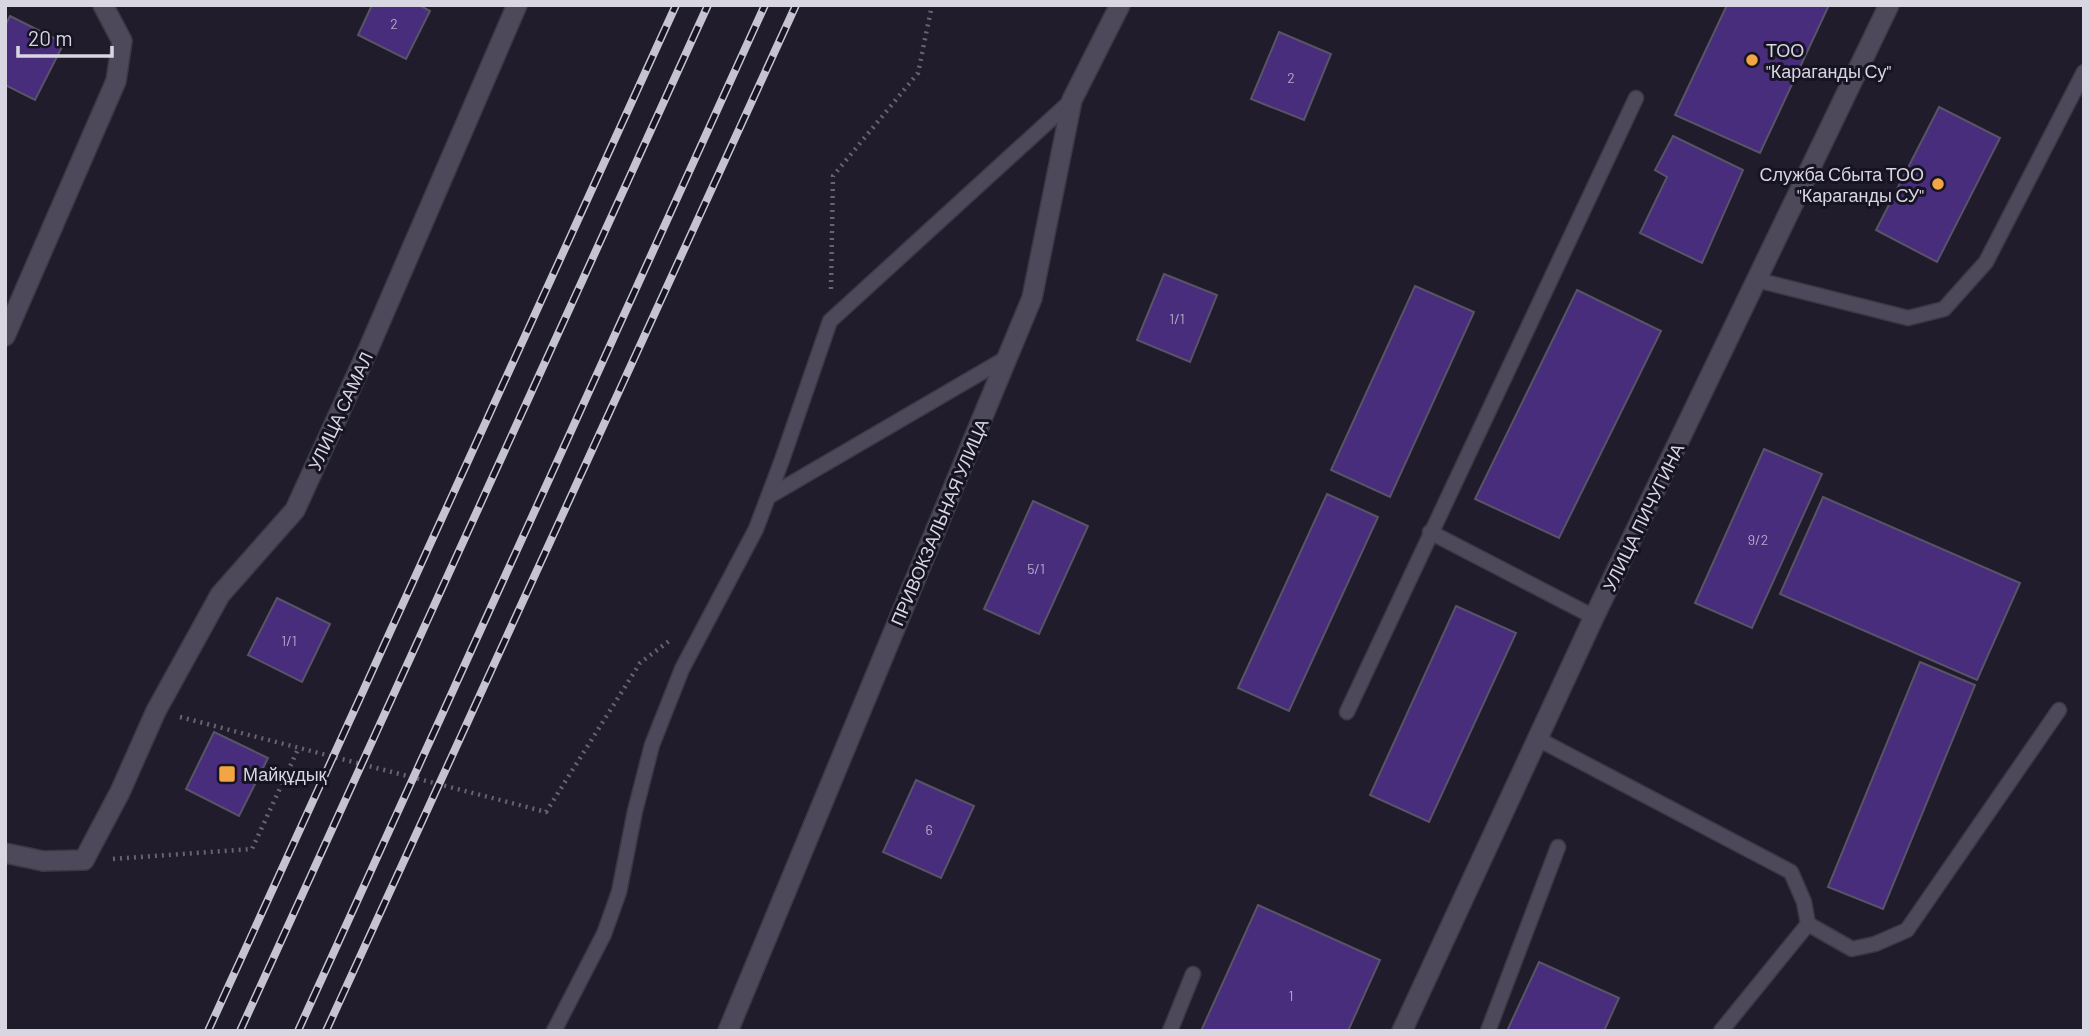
<svg xmlns="http://www.w3.org/2000/svg" width="2089" height="1036" viewBox="0 0 2089 1036" font-family="Barlow,sans-serif">
	<style>
		.building { fill: #482d7d; stroke: #585466; stroke-width: 2 }
		.lines { fill: none; stroke-linecap: round; stroke-linejoin: round }
		.service-casing { stroke: #3b3844; stroke-width: 17 }
		.minor-casing { stroke: #3b3844; stroke-width: 22 }
		.path { stroke: #676471; stroke-width: 4.5; stroke-dasharray: 2 5; stroke-linecap: butt }
		.service { stroke: #4d495a; stroke-width: 14 }
		.minor { stroke: #4d495a; stroke-width: 19 }
		.rail-casing { stroke: #c5c3cf; stroke-width: 8 }
		.rail { stroke: #161322; stroke-width: 5; stroke-dasharray: 16; stroke-linecap: butt }
		.poi-dot { fill: #f3a443; stroke: #161322; stroke-width: 2.5 }
		.labels { text-anchor: middle; dominant-baseline: central; stroke-width: 6; stroke-linejoin: round; paint-order: stroke }
		.number-label { font-size: 14px; fill: #b4acc8 }
		.poi-label { font-size: 18px; fill: #d8d6e1; stroke: #161322; text-anchor: start }
		.street-label { font-size: 18px; fill: #d8d6e1; stroke: #161322 }
	</style>
	<rect width="100%" height="100%" fill="#201c2b"/>
	<path class="building" d="M 372,5 L 419,5 L 430,11 L 406,59 L 358,35 Z
		M 1727,5 L 1829,5 L 1760,153 L 1675,115 Z
		M 10,16 L 64,43 L 35,100 L 5,85 L 5,26 Z
		M 1279,32 L 1331,54 L 1304,120 L 1251,99 Z
		M 1939,107 L 2000,138 L 1937,262 L 1876,230 Z
		M 1673,136 L 1743,170 L 1702,263 L 1640,233 L 1667,177 L 1655,170 Z
		M 1164,274 L 1217,295 L 1190,362 L 1137,340 Z
		M 1415,286 L 1474,312 L 1390,497 L 1331,470 Z
		M 1577,290 L 1661,331 L 1559,538 L 1475,499 Z
		M 1764,449 L 1822,474 L 1752,628 L 1695,603 Z
		M 1327,494 L 1378,517 L 1289,711 L 1238,688 Z
		M 1823,497 L 2020,583 L 1977,680 L 1780,594 Z
		M 1033,501 L 1088,526 L 1039,634 L 984,609 Z
		M 277,598 L 330,624 L 302,682 L 248,655 Z
		M 1456,606 L 1516,633 L 1429,822 L 1370,795 Z
		M 1920,662 L 1975,685 L 1883,909 L 1828,887 Z
		M 214,732 L 268,758 L 239,816 L 186,789 Z
		M 916,780 L 974,806 L 941,878 L 883,852 Z
		M 1258,905 L 1380,960 L 1348,1031 L 1201,1031 Z
		M 1539,962 L 1619,998 L 1604,1031 L 1507,1031 Z"/>
	<g class="lines">
		<defs>
			<path id="service" d="M 1757,280 L 1908,318 L 1944,309 L 1986,262 L 2084,72
				M 768,497 L 1008,357
				M 1430,532 L 1594,617
				M 1347,712 L 1636,98
				M 1538,739 L 1791,872 L 1804,902 L 1808,924 L 1721,1031
				M 1808,924 L 1852,949 L 1875,944 L 1907,930 L 2059,710
				M 554,1031 L 604,934 L 619,892 L 635,811 L 652,745 L 682,669 L 756,529 L 782,460 L 830,321 L 1072,100
				M 1170,1031 L 1193,974
				M 1488,1031 L 1558,847"/>
			<path id="minor" d="M 5,336 L 116,81 L 122,41 L 103,5
				M 5,853 L 43,861 L 84,860 L 120,792 L 156,711 L 220,595 L 295,510 L 368,350 L 517,5
				M 728,1031 L 1032,298 L 1072,100 L 1120,5
				M 1402,1031 L 1594,617 L 1889,5"/>
		</defs>
		<use href="#service" class="service-casing"/>
		<use href="#minor" class="minor-casing"/>
		<path class="path" d="M 831,289 L 833,176 L 918,73 L 932,5
			M 180,717 L 546,812 L 640,663 L 669,641
			M 113,859 L 252,849 L 299,747"/>
		<use href="#service" class="service"/>
		<use href="#minor" class="minor"/>
		<defs>
			<path id="rail" d="M 208,1031 L 676,5
				M 240,1031 L 708,5
				M 298,1031 L 765,5
				M 326,1031 L 796,5"/>
		</defs>
		<use href="#rail" class="rail-casing"/>
		<use href="#rail" class="rail"/>
	</g>
	<g class="poi-dot">
		<circle cx="1752" cy="60" r="7"/>
		<circle cx="1938" cy="184" r="7"/>
		<rect x="218" y="765" width="18" height="18" rx="3.5"/>
	</g>
	<g class="labels">
		<g class="number-label">
			<text x="394" y="23">2</text>
			<text x="1291" y="77">2</text>
			<text x="1177" y="318">1/1</text>
			<text x="1758" y="539">9/2</text>
			<text x="1036" y="568">5/1</text>
			<text x="289" y="640">1/1</text>
			<text x="929" y="829">6</text>
			<text x="1291" y="995">1</text>
		</g>
		<g class="poi-label">
			<text x="1766" y="50">ТОО<tspan x="1766" dy="21">"Караганды Су"</tspan></text>
			<text x="1924" y="174" text-anchor="end">Служба Сбыта ТОО<tspan x="1924" dy="21">"Караганды СУ"</tspan></text>
			<text x="243" y="774">Майқұдық</text>
		</g>
		<g class="street-label">
			<text transform="translate(340 411) rotate(-65)">УЛИЦА САМАЛ</text>
			<text transform="translate(1643 517) rotate(-64)">УЛИЦА ПИЧУГИНА</text>
			<text transform="translate(939 522) rotate(-67)">ПРИВОКЗАЛЬНАЯ УЛИЦА</text>
		</g>
	</g>
	<rect width="2089" height="1036" fill="none" stroke="#d8d6e1" stroke-width="14"/>
	<path d="M18 46v10h94v-10" fill="none" stroke="#d8d6e1" stroke-width="3.5"/>
	<text x="28" y="46" font-size="21" fill="#d8d6e1" stroke="#161322" stroke-width="5" paint-order="stroke">20 m</text>
</svg>
